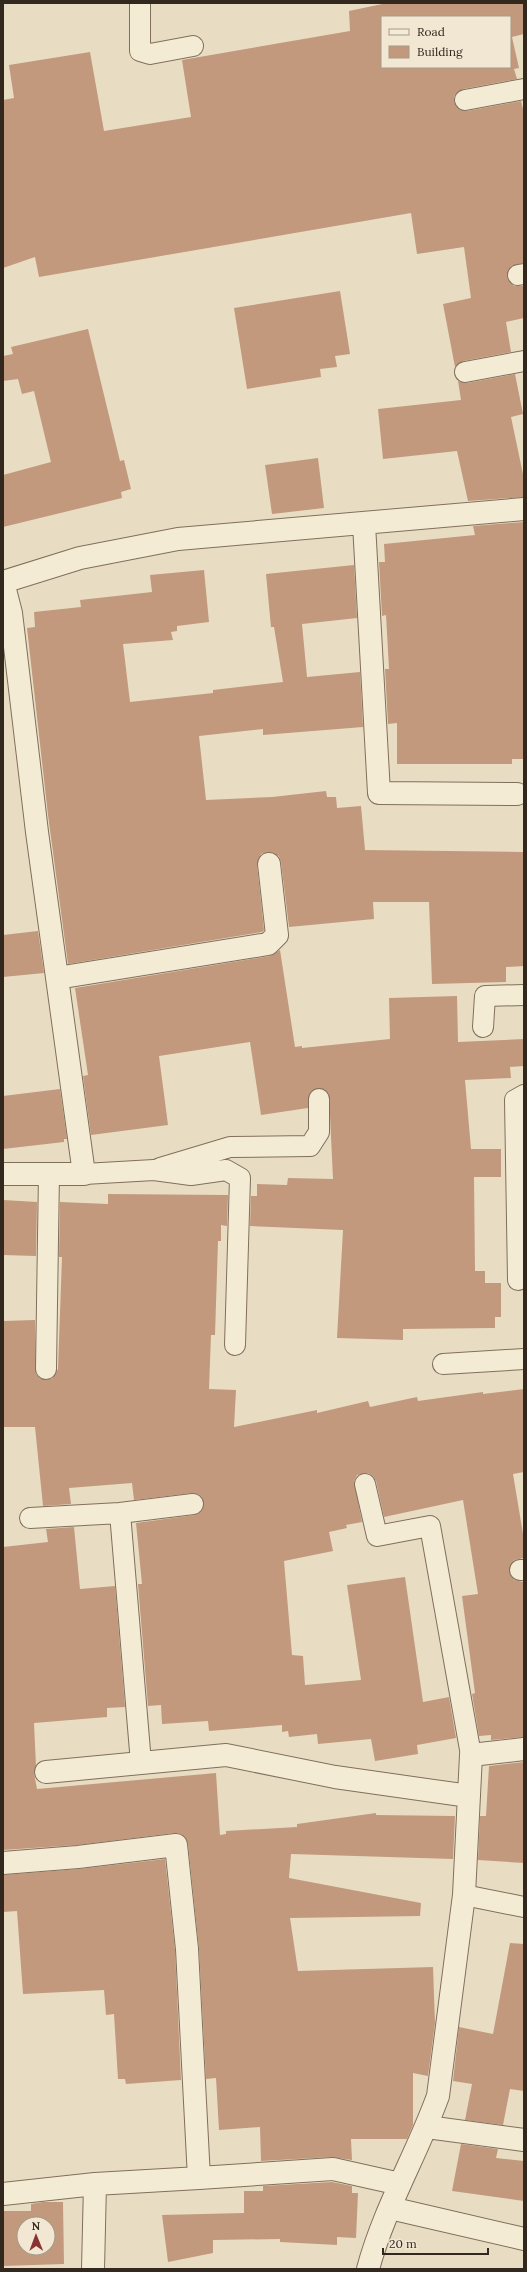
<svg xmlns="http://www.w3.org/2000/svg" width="527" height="2272" viewBox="0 0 527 2272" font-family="Lora,serif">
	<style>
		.building { fill: #c2997d; fill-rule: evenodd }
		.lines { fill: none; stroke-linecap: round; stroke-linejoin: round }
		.lane-casing { stroke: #806f5c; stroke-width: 22 }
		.street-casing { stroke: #806f5c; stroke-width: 24 }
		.lane { stroke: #f4ebd5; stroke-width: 20 }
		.street { stroke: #f4ebd5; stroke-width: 22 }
	</style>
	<rect width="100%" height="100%" fill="#e8ddc3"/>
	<path class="building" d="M 387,3 L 524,3 L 524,34 L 512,37 L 519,68 L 514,69 L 517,79 L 463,89 L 454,96 L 454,102 L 457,108 L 467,111 L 521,101 L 524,113 L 524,263 L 511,266 L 507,276 L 514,286 L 524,286 L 524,318 L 506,322 L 511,352 L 463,361 L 455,367 L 443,304 L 471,298 L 464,247 L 417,254 L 411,213 L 39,277 L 35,257 L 3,268 L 3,100 L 14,98 L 9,65 L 90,52 L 104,131 L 191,117 L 182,60 L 350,31 L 349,11 ZM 382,17 L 510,17 L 510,67 L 382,67 Z
		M 340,291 L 350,354 L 335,356 L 337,367 L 320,369 L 321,377 L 247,389 L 234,308 Z
		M 88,329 L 120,461 L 124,460 L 131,489 L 121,492 L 122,498 L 3,527 L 3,475 L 51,462 L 34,391 L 22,394 L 18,379 L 3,381 L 3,356 L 13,354 L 11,347 Z
		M 515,374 L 523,414 L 511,417 L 524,479 L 524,497 L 468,501 L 457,451 L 383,459 L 378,409 L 461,400 L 458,381 L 467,383 Z
		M 318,458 L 324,508 L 272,514 L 265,465 Z
		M 524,522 L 524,759 L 512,759 L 512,764 L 397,764 L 397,723 L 388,724 L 385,669 L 389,669 L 386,615 L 382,616 L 379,562 L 385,562 L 384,544 L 475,535 L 473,526 Z
		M 354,565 L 357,618 L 302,624 L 307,677 L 360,672 L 363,727 L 263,735 L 263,729 L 199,736 L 206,800 L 272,797 L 326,791 L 327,797 L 336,797 L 337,808 L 361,806 L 365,850 L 524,852 L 524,966 L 506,967 L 506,982 L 432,984 L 429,902 L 373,902 L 374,919 L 289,927 L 281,862 L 279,856 L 268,852 L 261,854 L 257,865 L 264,930 L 262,932 L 68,964 L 48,815 L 27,628 L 35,627 L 34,612 L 81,607 L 80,600 L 152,592 L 150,575 L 204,570 L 209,622 L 177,626 L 177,631 L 171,632 L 173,640 L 123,644 L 130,702 L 213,693 L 213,690 L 283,682 L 274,627 L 271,627 L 266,574 Z
		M 38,931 L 44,973 L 3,977 L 3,935 Z
		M 280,950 L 295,1047 L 302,1046 L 302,1048 L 390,1039 L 389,998 L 457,996 L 458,1042 L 524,1039 L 524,1066 L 510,1067 L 511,1078 L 465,1080 L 471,1149 L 501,1149 L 501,1177 L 474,1177 L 475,1271 L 485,1271 L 485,1283 L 501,1283 L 501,1317 L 495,1317 L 495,1328 L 403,1329 L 403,1340 L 337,1338 L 343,1230 L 250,1226 L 251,1196 L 257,1196 L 257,1184 L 287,1185 L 288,1178 L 333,1179 L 329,1094 L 324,1089 L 314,1089 L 309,1094 L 308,1108 L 261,1115 L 250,1042 L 159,1056 L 168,1125 L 91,1135 L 83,1076 L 88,1075 L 75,988 L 270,956 Z
		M 60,1089 L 67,1139 L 64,1139 L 64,1142 L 3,1149 L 3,1096 Z
		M 108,1194 L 228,1195 L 227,1226 L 221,1225 L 221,1241 L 218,1241 L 215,1335 L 211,1335 L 209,1389 L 236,1390 L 234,1427 L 317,1410 L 317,1413 L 368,1401 L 370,1407 L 417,1397 L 418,1401 L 483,1392 L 483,1394 L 524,1389 L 524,1472 L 513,1474 L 524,1540 L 524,1558 L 514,1560 L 509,1570 L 514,1580 L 524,1582 L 524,1737 L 491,1740 L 491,1735 L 479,1736 L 472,1694 L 475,1693 L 462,1596 L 478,1594 L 463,1500 L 384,1517 L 376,1481 L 373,1476 L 368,1473 L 357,1475 L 354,1481 L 362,1522 L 346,1525 L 347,1528 L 329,1532 L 333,1551 L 284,1561 L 292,1655 L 303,1656 L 305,1685 L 361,1680 L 347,1585 L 405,1577 L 423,1702 L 449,1697 L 456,1738 L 417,1745 L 418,1754 L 375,1761 L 371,1739 L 318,1744 L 317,1734 L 289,1737 L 288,1731 L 282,1732 L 282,1725 L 209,1731 L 208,1721 L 162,1724 L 161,1705 L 148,1706 L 138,1584 L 142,1584 L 136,1523 L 195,1515 L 203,1509 L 202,1497 L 198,1494 L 192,1493 L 134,1500 L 132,1483 L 69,1488 L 71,1504 L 43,1506 L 35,1427 L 3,1427 L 3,1321 L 35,1320 L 36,1374 L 40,1379 L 52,1379 L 58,1369 L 62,1257 L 59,1257 L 60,1202 L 108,1204 Z
		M 3,1200 L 37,1202 L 36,1256 L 3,1255 Z
		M 74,1527 L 80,1589 L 115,1586 L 125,1707 L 107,1708 L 107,1717 L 34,1723 L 36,1766 L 34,1773 L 37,1789 L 216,1773 L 220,1835 L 226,1834 L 226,1831 L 297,1827 L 297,1824 L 376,1813 L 376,1815 L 455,1816 L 453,1859 L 291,1854 L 289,1878 L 421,1903 L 420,1916 L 290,1918 L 298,1971 L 433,1967 L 435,2023 L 428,2076 L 413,2073 L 413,2125 L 407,2139 L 351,2139 L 352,2160 L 332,2157 L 261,2161 L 260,2127 L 219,2130 L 216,2078 L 206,2079 L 199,1948 L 188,1844 L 181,1834 L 174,1833 L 77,1845 L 3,1850 L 3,1547 L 48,1542 L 46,1529 Z
		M 524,1762 L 524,1863 L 478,1860 L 480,1816 L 486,1816 L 489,1766 Z
		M 165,1859 L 175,1950 L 181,2080 L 126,2084 L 125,2079 L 118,2079 L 114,2014 L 106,2015 L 104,1990 L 23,1994 L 17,1911 L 3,1912 L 3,1875 L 79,1869 Z
		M 510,1943 L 524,1944 L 524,2091 L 510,2089 L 503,2125 L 465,2120 L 472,2084 L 453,2081 L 459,2027 L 493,2034 Z
		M 461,2144 L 498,2149 L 496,2158 L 524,2161 L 524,2201 L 452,2191 Z
		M 332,2182 L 352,2186 L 352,2193 L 358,2193 L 356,2238 L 337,2237 L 337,2245 L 280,2242 L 280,2239 L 213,2240 L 213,2253 L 168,2262 L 162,2215 L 244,2213 L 244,2191 L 263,2191 L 263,2186 Z
		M 43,2202 L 63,2202 L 64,2264 L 3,2266 L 3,2211 L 31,2211 L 31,2204 ZM 24,2224 L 48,2224 L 48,2248 L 24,2248 Z"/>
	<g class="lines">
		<defs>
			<path id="lane" d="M 140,3 L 140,51 L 150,54 L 193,46
				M 465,100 L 524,89
				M 518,275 L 524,274
				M 465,372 L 524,361
				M 483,1027 L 485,996 L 524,995
				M 160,1168 L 230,1147 L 310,1146 L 319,1132 L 319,1099
				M 84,1174 L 154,1170 L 191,1175 L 226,1170 L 240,1178 L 235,1345
				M 518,1280 L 515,1100 L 524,1095
				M 443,1364 L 524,1359
				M 46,1369 L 49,1173
				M 365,1484 L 377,1536 L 430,1526 L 471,1755
				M 120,1513 L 193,1504
				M 30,1518 L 120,1513 L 141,1763
				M 520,1570 L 524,1570
				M 464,1895 L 524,1907"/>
			<path id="street" d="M 364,524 L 379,793 L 517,794
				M 3,582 L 80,558 L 178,539 L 524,509
				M 57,978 L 268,944 L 277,935 L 269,864
				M 3,1174 L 84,1174 L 37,832 L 11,613 L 3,582
				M 46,1772 L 226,1755 L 335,1777 L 469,1796
				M 3,1863 L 78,1857 L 176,1845 L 187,1949 L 199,2178 L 333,2169 L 400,2184
				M 427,2127 L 524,2140
				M 3,2194 L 95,2184 L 199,2178
				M 390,2208 L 524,2239
				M 93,2269 L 95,2184
				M 368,2269 C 384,2209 417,2154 438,2096 L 464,1895 L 471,1755 L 524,1749"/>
		</defs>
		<use href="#lane" class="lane-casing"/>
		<use href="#street" class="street-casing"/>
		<use href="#lane" class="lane"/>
		<use href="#street" class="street"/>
	</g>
	<rect width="527" height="2272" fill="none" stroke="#32281e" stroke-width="8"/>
	<rect x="381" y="16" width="130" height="52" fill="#f1e7d2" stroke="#a59b8a"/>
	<rect x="389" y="29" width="20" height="6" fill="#f4ebd5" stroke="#a59b8a"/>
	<text x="417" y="36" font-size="12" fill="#32281e">Road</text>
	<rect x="389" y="46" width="20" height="12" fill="#c2997d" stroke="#a59b8a"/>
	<text x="417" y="56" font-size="12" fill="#32281e">Building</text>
	<g transform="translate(36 2236) rotate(359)"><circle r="19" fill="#f1e7d2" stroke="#a59b8a"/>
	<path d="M0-3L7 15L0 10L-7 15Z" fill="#893334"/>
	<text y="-6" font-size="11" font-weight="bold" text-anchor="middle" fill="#32281e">N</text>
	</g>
	<path d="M383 2248v6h105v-6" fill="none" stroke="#32281e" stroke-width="2"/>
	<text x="389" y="2248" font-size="12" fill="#32281e" stroke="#f1e7d2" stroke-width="3" paint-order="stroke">20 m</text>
</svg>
